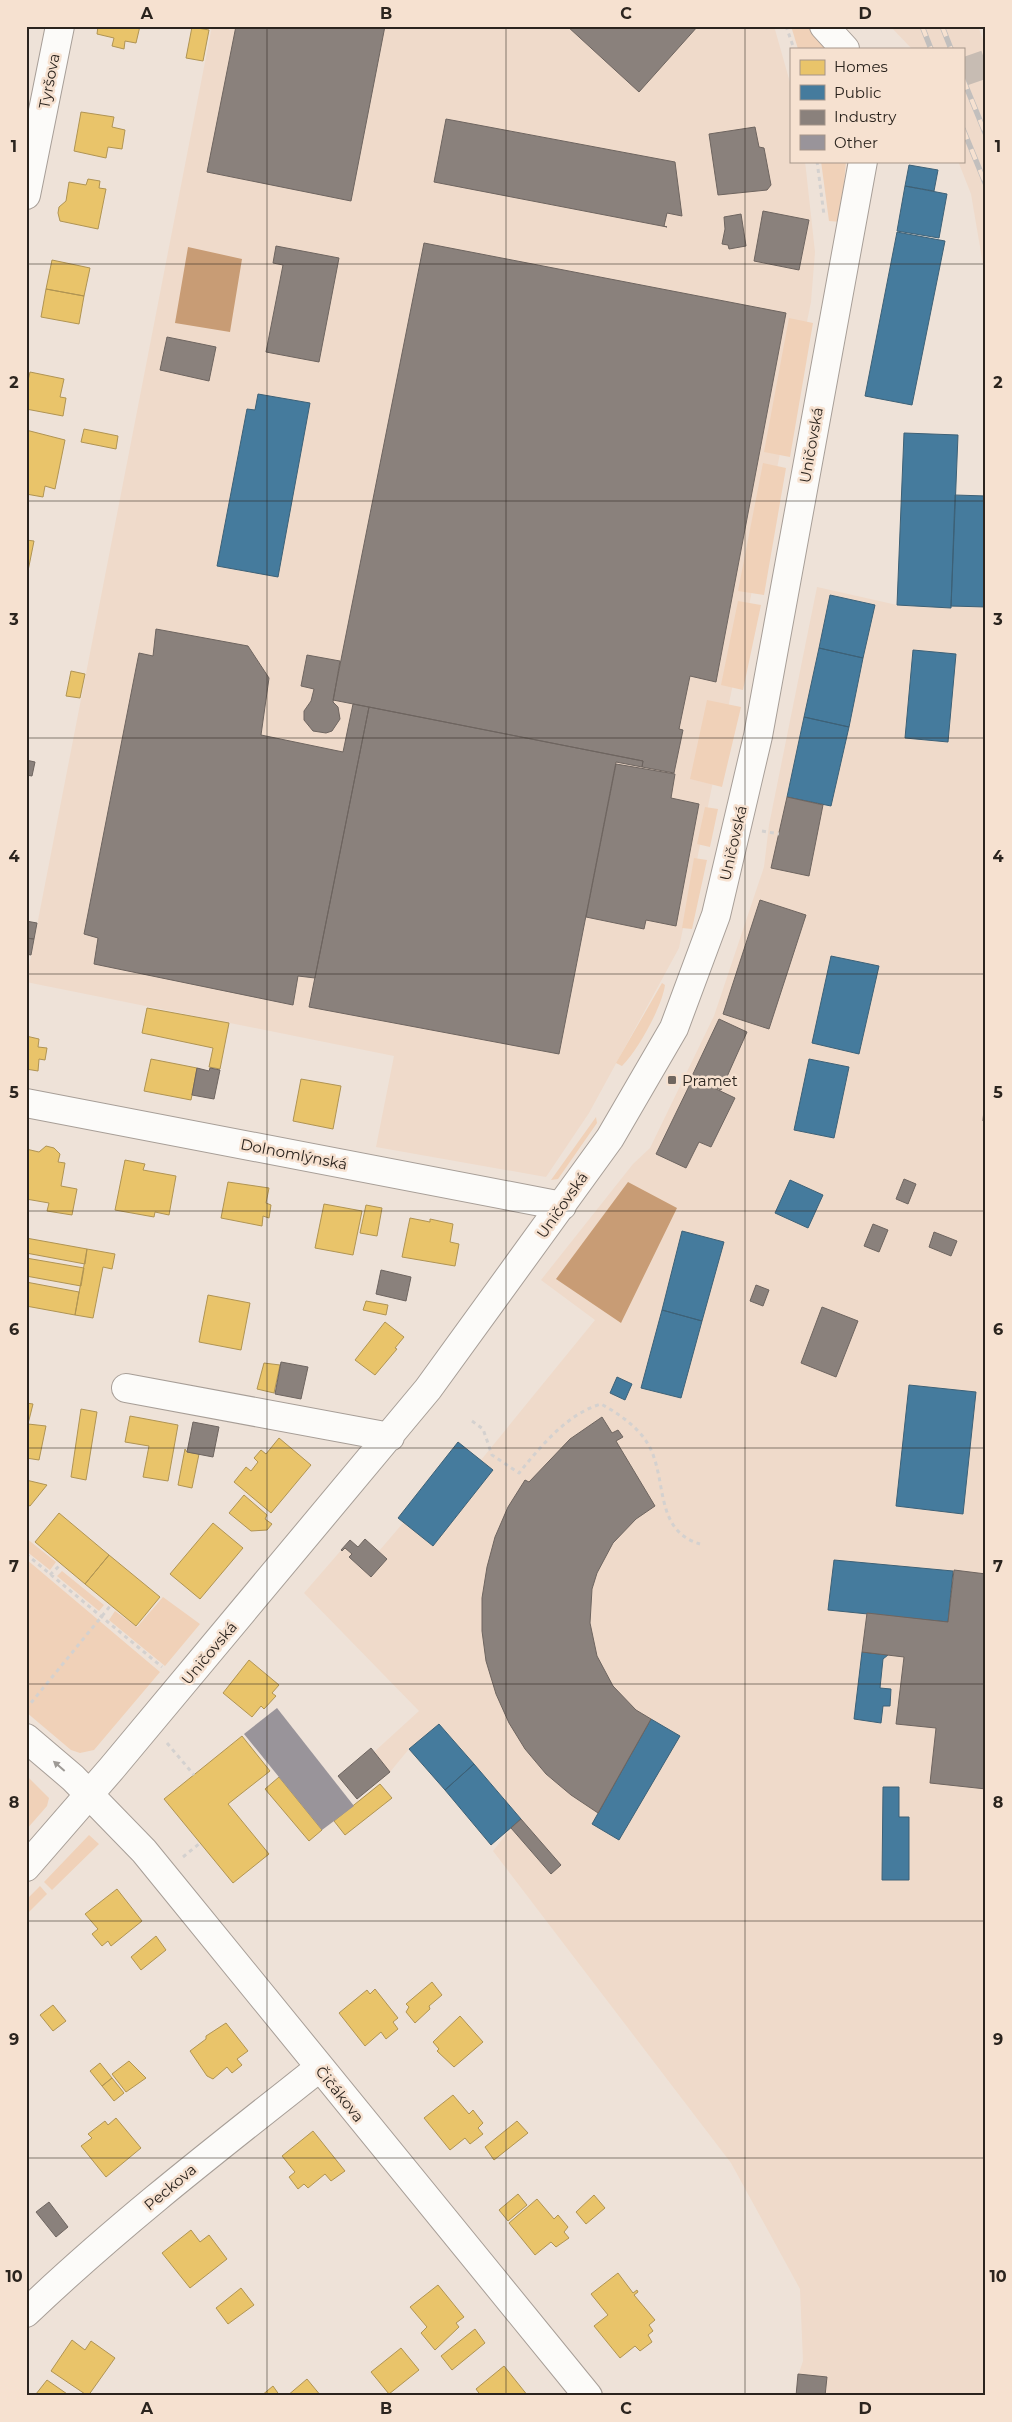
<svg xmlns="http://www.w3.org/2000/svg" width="1012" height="2422" viewBox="0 0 1012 2422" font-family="Montserrat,sans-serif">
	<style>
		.built { fill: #efdaca }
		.green { fill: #f0d1b8 }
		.water { fill: #c89c75 }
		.homes { fill: #e9c46a; stroke: #b09453 }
		.public { fill: #457b9d; stroke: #3d6177 }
		.industry { fill: #8a817c; stroke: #6e6560 }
		.building { fill: #99949a }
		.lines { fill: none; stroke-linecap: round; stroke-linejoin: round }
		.minor-tunnel { stroke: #c7bcb3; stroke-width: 28; stroke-dasharray: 28 14; stroke-linecap: butt }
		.minor-casing { stroke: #a79e97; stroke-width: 30 }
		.path { stroke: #d4d1cf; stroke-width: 3; stroke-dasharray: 4 4; stroke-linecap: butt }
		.minor { stroke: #fcfbf9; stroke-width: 28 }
		.rail-casing { stroke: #c2bfbd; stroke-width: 5.5 }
		.rail { stroke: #f6e1d0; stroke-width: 4; stroke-dasharray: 11; stroke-linecap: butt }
		.oneway { fill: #9e9a96 }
		.grid { fill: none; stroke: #2b241e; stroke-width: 1; stroke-opacity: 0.55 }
		.poi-dot { fill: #6f665f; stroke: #f6e1d0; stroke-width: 2 }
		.labels { text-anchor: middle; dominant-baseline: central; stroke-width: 5; stroke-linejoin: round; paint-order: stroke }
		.street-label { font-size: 15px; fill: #2b241e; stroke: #f6e1d0 }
		.poi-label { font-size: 15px; fill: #2b241e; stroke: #f6e1d0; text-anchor: start }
		.neatline { fill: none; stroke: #2b241e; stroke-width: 2 }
		.grid-label { font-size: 16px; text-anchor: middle; font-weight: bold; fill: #2b241e }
	</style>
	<rect width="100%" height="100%" fill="#eee2d8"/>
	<path class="built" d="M 212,26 L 774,26 L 791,86 L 791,161 L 805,161 L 815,252 L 811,302 L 679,948 L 589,1113 L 546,1177 L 376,1147 L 394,1056 L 26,982 Z
		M 890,26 L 978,26 L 986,48 L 986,282 L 971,194 L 958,161 L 963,161 L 963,49 L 912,49 Z
		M 904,433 L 958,435 L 955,495 L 986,496 L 986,2396 L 796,2396 L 798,2376 L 803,2361 L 800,2289 L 731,2163 L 493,1851 L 511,1828 L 551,1874 L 561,1865 L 440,1724 L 409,1749 L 390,1772 L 374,1752 L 419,1711 L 304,1593 L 350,1540 L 358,1547 L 365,1539 L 379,1551 L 403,1523 L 398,1518 L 458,1442 L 481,1460 L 595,1320 L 541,1280 L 633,1164 L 650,1148 L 714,1016 L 764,867 L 769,825 L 817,587 L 897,605 Z"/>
	<path class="green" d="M 791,26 L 807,26 L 826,49 L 798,49 Z
		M 821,161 L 846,161 L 841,222 L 829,221 Z
		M 789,318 L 813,323 L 790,457 L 764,452 Z
		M 763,463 L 786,468 L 764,595 L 738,591 Z
		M 738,601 L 761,605 L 743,690 L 721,685 Z
		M 707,700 L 741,707 L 722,787 L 690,779 Z
		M 705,807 L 718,809 L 710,847 L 697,844 Z
		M 694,858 L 707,860 L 692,929 L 682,928 Z
		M 662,983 L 665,985 C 662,1007 638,1050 622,1066 L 616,1063 Z
		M 596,1117 L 597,1123 L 558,1179 L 551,1180 Z
		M 26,1538 L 56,1562 L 50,1570 L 26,1551 Z
		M 26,1559 L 160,1672 L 94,1750 L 80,1753 L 71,1750 L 26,1712 Z
		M 62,1571 L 104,1605 L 99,1611 L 57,1576 Z
		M 163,1597 L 200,1624 L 165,1666 L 109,1620 L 115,1611 L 137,1627 Z
		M 26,1775 L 49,1798 L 47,1806 L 26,1830 Z
		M 89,1835 L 99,1844 L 52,1890 L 44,1882 Z
		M 40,1886 L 47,1894 L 26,1915 L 26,1900 Z"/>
	<path class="water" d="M 188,247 L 242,259 L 230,332 L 175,323 Z
		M 628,1182 L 677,1208 L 621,1323 L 556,1279 Z"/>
	<path class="homes" d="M 98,26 L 140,26 L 136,43 L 125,41 L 124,49 L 112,46 L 114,38 L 97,34 Z
		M 192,27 L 209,30 L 203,61 L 186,58 Z
		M 81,112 L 114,117 L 112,127 L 125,130 L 122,149 L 108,147 L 106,158 L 74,151 Z
		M 88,179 L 100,181 L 99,188 L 106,189 L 98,229 L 60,221 L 58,213 L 59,207 L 66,201 L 69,182 L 86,185 Z
		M 52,260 L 90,268 L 84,296 L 46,289 Z
		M 46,289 L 84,296 L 79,324 L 41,317 Z
		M 30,372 L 64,379 L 60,397 L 66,398 L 63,416 L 26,409 L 26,389 Z
		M 84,429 L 118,436 L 116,449 L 81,442 Z
		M 26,430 L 65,440 L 55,489 L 45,486 L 43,497 L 26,494 Z
		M 26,540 L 34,541 L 26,581 Z
		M 71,671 L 85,674 L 80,698 L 66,696 Z
		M 147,1008 L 229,1023 L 220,1069 L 209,1067 L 213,1048 L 142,1033 Z
		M 26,1036 L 39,1039 L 38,1047 L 47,1048 L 45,1060 L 39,1059 L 38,1071 L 26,1069 Z
		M 151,1059 L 197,1068 L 191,1100 L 144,1091 Z
		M 301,1079 L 341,1086 L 333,1129 L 293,1121 Z
		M 46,1146 L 54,1148 L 60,1154 L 58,1162 L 65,1163 L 61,1186 L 77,1189 L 72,1215 L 47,1211 L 49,1203 L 26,1199 L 26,1149 L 39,1152 Z
		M 125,1160 L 145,1164 L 143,1170 L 176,1176 L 169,1215 L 155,1212 L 154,1217 L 115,1210 Z
		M 228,1182 L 269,1188 L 266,1203 L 271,1205 L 269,1218 L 263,1216 L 262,1226 L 221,1218 Z
		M 324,1204 L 362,1211 L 353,1255 L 315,1248 Z
		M 366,1205 L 382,1208 L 377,1236 L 360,1233 Z
		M 410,1218 L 430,1222 L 430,1219 L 453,1224 L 450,1242 L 459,1244 L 455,1266 L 402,1257 Z
		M 26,1238 L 87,1249 L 85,1264 L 26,1253 Z
		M 87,1249 L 115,1254 L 112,1269 L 103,1267 L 93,1318 L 75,1315 Z
		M 26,1258 L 84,1268 L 81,1286 L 26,1276 Z
		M 26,1282 L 79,1292 L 75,1315 L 26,1306 Z
		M 208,1295 L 250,1303 L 241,1350 L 199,1342 Z
		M 366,1301 L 388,1305 L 386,1315 L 363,1310 Z
		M 385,1322 L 404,1337 L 395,1348 L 397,1349 L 375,1375 L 355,1360 Z
		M 264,1363 L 280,1365 L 274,1393 L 257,1389 Z
		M 26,1403 L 33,1404 L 28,1424 L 46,1426 L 39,1460 L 26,1458 Z
		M 81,1409 L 97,1412 L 86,1480 L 71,1477 Z
		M 130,1416 L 178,1425 L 168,1481 L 143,1477 L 149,1446 L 125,1442 Z
		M 279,1438 L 311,1465 L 271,1513 L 234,1482 L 246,1467 L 251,1471 L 258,1462 L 254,1458 L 261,1450 L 266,1454 Z
		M 185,1449 L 187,1452 L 199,1454 L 192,1488 L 178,1485 Z
		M 26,1480 L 47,1485 L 30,1506 L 26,1504 Z
		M 244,1495 L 267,1515 L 265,1519 L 272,1524 L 267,1530 L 251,1531 L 229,1513 Z
		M 59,1513 L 109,1555 L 85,1584 L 35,1542 Z
		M 213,1523 L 243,1548 L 200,1599 L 170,1574 Z
		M 109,1555 L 160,1597 L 136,1626 L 85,1584 Z
		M 249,1660 L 279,1685 L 272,1693 L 276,1696 L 264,1709 L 261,1706 L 252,1717 L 223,1693 Z
		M 242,1736 L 270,1771 L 228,1804 L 269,1854 L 233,1883 L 164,1799 Z
		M 279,1777 L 322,1830 L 309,1841 L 265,1789 Z
		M 380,1784 L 392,1798 L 345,1835 L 334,1821 Z
		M 117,1889 L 142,1921 L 111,1946 L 108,1941 L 102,1946 L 92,1934 L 98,1929 L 85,1914 Z
		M 156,1936 L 166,1950 L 141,1970 L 131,1957 Z
		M 432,1982 L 442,1995 L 429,2006 L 430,2009 L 415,2023 L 406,2012 L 409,2007 L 406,2004 Z
		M 375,1989 L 398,2018 L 393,2022 L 398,2029 L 386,2039 L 381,2032 L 365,2046 L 339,2013 L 367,1990 L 370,1994 Z
		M 53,2005 L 66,2021 L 53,2031 L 40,2015 Z
		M 460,2016 L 483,2042 L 454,2067 L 437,2051 L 439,2049 L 433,2042 Z
		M 226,2023 L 248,2051 L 237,2059 L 242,2065 L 232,2073 L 227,2067 L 213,2079 L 207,2076 L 190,2051 L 206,2039 L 206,2036 Z
		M 129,2061 L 146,2078 L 126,2092 L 112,2074 Z
		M 100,2063 L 112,2078 L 102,2086 L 90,2071 Z
		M 112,2078 L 124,2093 L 114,2101 L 102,2086 Z
		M 453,2095 L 469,2114 L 473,2110 L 483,2123 L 478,2128 L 483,2134 L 470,2144 L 465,2138 L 450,2150 L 424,2118 Z
		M 116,2118 L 141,2148 L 106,2177 L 81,2146 L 92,2138 L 88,2134 L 105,2121 L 108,2125 Z
		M 517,2121 L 528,2133 L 494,2160 L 485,2147 Z
		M 313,2131 L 345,2171 L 331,2181 L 325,2174 L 308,2188 L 304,2184 L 298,2189 L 289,2177 L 295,2172 L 282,2156 Z
		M 518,2194 L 527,2205 L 508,2221 L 499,2210 Z
		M 594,2195 L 605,2208 L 586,2224 L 576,2212 Z
		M 537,2199 L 554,2219 L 558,2215 L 568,2227 L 564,2232 L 569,2238 L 556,2247 L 551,2242 L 535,2255 L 509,2223 Z
		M 191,2230 L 200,2242 L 209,2235 L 227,2259 L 190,2288 L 162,2253 Z
		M 618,2273 L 633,2293 L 637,2290 L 638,2292 L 634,2295 L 655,2320 L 649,2325 L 653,2331 L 648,2335 L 652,2342 L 640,2351 L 635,2346 L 620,2358 L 594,2326 L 608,2315 L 591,2294 Z
		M 438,2285 L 464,2317 L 456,2323 L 459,2327 L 435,2350 L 421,2333 L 427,2327 L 410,2307 Z
		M 241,2288 L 254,2305 L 228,2324 L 216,2308 Z
		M 475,2329 L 485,2343 L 452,2370 L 441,2356 Z
		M 72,2340 L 85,2350 L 91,2341 L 115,2358 L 88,2396 L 51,2371 Z
		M 401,2348 L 419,2370 L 389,2394 L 371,2372 Z
		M 504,2366 L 528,2396 L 481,2396 L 476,2389 Z
		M 307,2379 L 321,2396 L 287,2396 Z
		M 47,2380 L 70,2396 L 38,2396 L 36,2394 Z
		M 273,2386 L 280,2396 L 261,2396 Z"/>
	<path class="public" d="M 909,165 L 938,170 L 934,191 L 905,186 Z
		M 905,186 L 947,194 L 939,238 L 897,231 Z
		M 897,232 L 945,241 L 912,405 L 865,396 Z
		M 258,394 L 310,403 L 278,577 L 217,566 L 247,409 L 255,410 Z
		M 904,433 L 958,435 L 951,608 L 897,605 Z
		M 955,495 L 986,496 L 986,607 L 951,606 Z
		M 830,595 L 875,605 L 863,658 L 819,648 Z
		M 819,648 L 863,658 L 849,727 L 804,717 Z
		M 913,650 L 956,654 L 948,742 L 905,738 Z
		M 804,717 L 849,727 L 831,806 L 787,797 Z
		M 831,956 L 879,966 L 859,1054 L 812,1043 Z
		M 809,1059 L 849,1067 L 834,1138 L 794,1130 Z
		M 790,1180 L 823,1195 L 808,1228 L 775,1213 Z
		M 682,1231 L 724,1242 L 702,1321 L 662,1310 Z
		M 662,1310 L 702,1321 L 681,1398 L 641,1388 Z
		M 617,1377 L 632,1384 L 625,1400 L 610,1393 Z
		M 909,1385 L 976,1392 L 963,1514 L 896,1506 Z
		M 458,1442 L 493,1470 L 433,1546 L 398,1518 Z
		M 834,1560 L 953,1571 L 948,1622 L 828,1610 Z
		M 862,1652 L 888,1655 L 883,1659 L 880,1688 L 891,1689 L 890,1706 L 883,1706 L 881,1723 L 854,1719 Z
		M 651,1719 L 680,1736 L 619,1840 L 592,1824 Z
		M 439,1724 L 474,1764 L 445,1790 L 409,1749 Z
		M 474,1764 L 521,1819 L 491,1845 L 445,1790 Z
		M 883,1787 L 899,1787 L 899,1817 L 909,1817 L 909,1880 L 882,1880 Z"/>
	<path class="industry" d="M 236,26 L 385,26 L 351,201 L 207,172 Z
		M 567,26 L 698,26 L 639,92 Z
		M 446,119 L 675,162 L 682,216 L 667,213 L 664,226 L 667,227 L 434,182 Z
		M 755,127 L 759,147 L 764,148 L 771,185 L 767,190 L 718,195 L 709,134 Z
		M 763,211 L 809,220 L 799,270 L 754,261 Z
		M 741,214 L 746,246 L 729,249 L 728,245 L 722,244 L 725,229 L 724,217 Z
		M 424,243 L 786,313 L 716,682 L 690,676 L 679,729 L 683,730 L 674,773 L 642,767 L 643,761 L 333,700 Z
		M 276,246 L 339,258 L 319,362 L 266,352 L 283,265 L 273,263 Z
		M 167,337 L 216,347 L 209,381 L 160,370 Z
		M 156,629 L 248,646 L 269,678 L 261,735 L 343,752 L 353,704 L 369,707 L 315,978 L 298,976 L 293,1005 L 94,964 L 98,938 L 84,934 L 139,653 L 153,656 Z
		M 307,655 L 340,661 L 333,702 L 338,707 L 340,719 L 332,731 L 326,733 L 313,731 L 304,720 L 304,711 L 311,701 L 314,689 L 301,686 Z
		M 369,707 L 643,761 L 642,767 L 616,762 L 559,1054 L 309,1007 Z
		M 26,760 L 35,762 L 32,776 L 26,775 Z
		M 616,764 L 675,774 L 671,798 L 699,804 L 676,926 L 646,920 L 644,929 L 586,917 Z
		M 787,797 L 823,805 L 809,876 L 771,868 Z
		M 760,900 L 806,915 L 769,1029 L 723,1014 Z
		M 26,921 L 37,923 L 34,939 L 26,938 Z
		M 26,938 L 34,939 L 31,955 L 26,954 Z
		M 719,1019 L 747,1032 L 721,1090 L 692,1076 Z
		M 197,1068 L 209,1071 L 210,1068 L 220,1070 L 214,1099 L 192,1095 Z
		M 693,1078 L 735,1098 L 711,1147 L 699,1142 L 686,1168 L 656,1154 Z
		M 985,1097 L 986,1097 L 986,1121 L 983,1121 Z
		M 904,1179 L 916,1184 L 908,1204 L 896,1199 Z
		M 873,1224 L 888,1230 L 879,1252 L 864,1246 Z
		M 934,1232 L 957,1241 L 951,1256 L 929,1247 Z
		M 381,1270 L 411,1277 L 406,1301 L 376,1294 Z
		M 756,1285 L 769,1290 L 763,1306 L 750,1301 Z
		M 822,1307 L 858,1321 L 836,1377 L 801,1363 Z
		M 281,1362 L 308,1367 L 301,1399 L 275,1394 Z
		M 602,1417 L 612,1433 L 618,1430 L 623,1437 L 616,1441 L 655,1506 L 636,1519 L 613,1543 L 597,1573 L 592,1589 L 590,1623 L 597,1656 L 613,1686 L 636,1710 L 651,1719 L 598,1813 L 571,1795 L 546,1774 L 525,1749 L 509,1723 L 496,1694 L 486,1661 L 482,1631 L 482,1598 L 487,1567 L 495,1537 L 508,1507 L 525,1480 L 529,1482 L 570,1439 Z
		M 193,1422 L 219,1427 L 213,1457 L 187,1452 Z
		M 365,1539 L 387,1559 L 371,1577 L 349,1557 L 352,1554 L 345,1548 L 342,1551 L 341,1550 L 350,1540 L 358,1547 Z
		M 954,1570 L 986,1574 L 986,1789 L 930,1783 L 936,1728 L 896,1724 L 904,1657 L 862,1652 L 867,1613 L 948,1622 Z
		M 371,1748 L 390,1772 L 357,1799 L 338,1776 Z
		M 521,1819 L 561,1865 L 551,1874 L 511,1828 Z
		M 49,2202 L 68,2227 L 56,2237 L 36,2212 Z
		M 798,2374 L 827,2377 L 825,2396 L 796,2396 Z"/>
	<path class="building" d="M 277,1708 L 354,1806 L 322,1830 L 244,1734 Z"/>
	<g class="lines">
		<path class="minor-tunnel" d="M 963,72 L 986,64"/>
		<defs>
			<path id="minor" d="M 824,26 L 845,49
				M 26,195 L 60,26
				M 26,1103 L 562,1206
				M 126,1388 L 390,1437
				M 26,1738 L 73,1778 L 144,1851 L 588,2396
				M 26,1867 L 112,1768 L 428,1389 L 610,1138 L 674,1028 L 716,915 L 758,736 L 863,161
				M 26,2313 C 118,2225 219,2147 319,2068"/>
		</defs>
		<use href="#minor" class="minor-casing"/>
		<path class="path" d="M 786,26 L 794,49
			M 817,161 L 824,215
			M 762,831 L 779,834
			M 472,1421 L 483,1429 L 492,1455 L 519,1473 C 541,1446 567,1414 601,1404 C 618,1413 638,1427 648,1444 C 668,1478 653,1530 700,1544
			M 26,1554 L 162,1667
			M 50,1575 L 61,1564
			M 26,1709 L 111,1605
			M 167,1743 L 194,1775
			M 183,1857 L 200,1843"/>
		<use href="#minor" class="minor"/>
		<defs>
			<path id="rail" d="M 922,26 L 931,49
				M 942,26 L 951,49
				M 963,79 L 986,135
				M 963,129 L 986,185"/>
		</defs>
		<use href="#rail" class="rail-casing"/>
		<use href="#rail" class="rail"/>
	</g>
	<defs><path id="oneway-solid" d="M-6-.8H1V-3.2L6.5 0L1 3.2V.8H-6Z" transform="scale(1.25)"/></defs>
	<use class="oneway" href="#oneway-solid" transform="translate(59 1766) rotate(-139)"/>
	<path class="grid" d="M 267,26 L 267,2396M 506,26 L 506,2396M 745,26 L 745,2396M 26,264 L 986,264M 26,501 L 986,501M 26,738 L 986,738M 26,974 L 986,974M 26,1211 L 986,1211M 26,1448 L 986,1448M 26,1684 L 986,1684M 26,1921 L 986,1921M 26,2158 L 986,2158"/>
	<rect class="poi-dot" x="667" y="1075" width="10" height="10" rx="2.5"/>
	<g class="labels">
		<g class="street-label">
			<text transform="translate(49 81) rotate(-79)">Tyršova</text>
			<text transform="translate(811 445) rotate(-80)">Uničovská</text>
			<text transform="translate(733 843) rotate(-77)">Uničovská</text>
			<text transform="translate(294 1154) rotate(11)">Dolnomlýnská</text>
			<text transform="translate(562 1205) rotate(-55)">Uničovská</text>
			<text transform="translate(209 1653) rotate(-50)">Uničovská</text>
			<text transform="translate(340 2094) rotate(51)">Čičákova</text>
			<text transform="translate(170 2187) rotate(-40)">Peckova</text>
		</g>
		<g class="poi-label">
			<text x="682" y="1080">Pramet</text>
		</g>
	</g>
	<rect width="1012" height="2422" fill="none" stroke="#f6e1d0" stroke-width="55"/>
	<rect x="790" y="48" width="175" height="115" fill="#f6e1d0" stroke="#a59589"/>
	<rect x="800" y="60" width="25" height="15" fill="#e9c46a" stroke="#a59589"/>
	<text x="834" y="72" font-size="15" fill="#2b241e">Homes</text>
	<rect x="800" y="85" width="25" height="15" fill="#457b9d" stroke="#a59589"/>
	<text x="834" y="98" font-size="15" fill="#2b241e">Public</text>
	<rect x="800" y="110" width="25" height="15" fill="#8a817c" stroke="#a59589"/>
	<text x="834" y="122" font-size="15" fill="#2b241e">Industry</text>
	<rect x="800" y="135" width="25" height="15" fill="#99949a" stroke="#a59589"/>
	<text x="834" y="148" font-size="15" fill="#2b241e">Other</text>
	<rect x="28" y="28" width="956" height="2366" class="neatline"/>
	<g class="grid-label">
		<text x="147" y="19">A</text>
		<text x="386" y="19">B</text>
		<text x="626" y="19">C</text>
		<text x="865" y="19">D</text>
		<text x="14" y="152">1</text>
		<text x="998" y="152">1</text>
		<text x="14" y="388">2</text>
		<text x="998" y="388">2</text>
		<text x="14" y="625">3</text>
		<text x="998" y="625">3</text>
		<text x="14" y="862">4</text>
		<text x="998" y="862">4</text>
		<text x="14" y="1098">5</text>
		<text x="998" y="1098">5</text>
		<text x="14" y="1335">6</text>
		<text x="998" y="1335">6</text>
		<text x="14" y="1572">7</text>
		<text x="998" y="1572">7</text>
		<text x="14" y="1808">8</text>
		<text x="998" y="1808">8</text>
		<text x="14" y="2045">9</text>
		<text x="998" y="2045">9</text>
		<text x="14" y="2282">10</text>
		<text x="998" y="2282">10</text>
		<text x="147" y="2414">A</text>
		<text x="386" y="2414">B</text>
		<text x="626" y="2414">C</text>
		<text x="865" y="2414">D</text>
	</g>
</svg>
